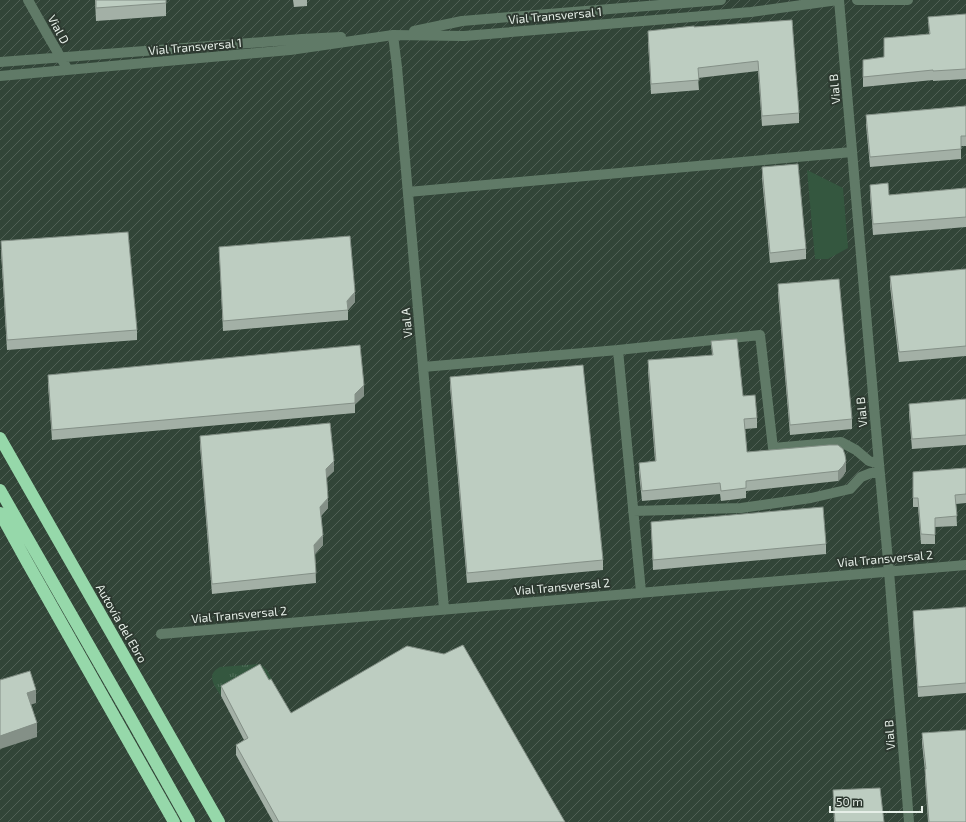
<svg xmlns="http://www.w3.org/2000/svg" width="966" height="822" viewBox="0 0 966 822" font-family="'Exo 2',sans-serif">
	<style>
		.industrial { fill: url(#industrial-furrows) }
		.grass { fill: url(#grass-tufts) }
		.park { fill: #34573f }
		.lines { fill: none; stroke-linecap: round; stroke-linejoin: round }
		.street { stroke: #607a67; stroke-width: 10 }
		.highway { stroke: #96d8aa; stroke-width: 12 }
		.wall { fill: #a3b0a6 }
		.shaded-wall { fill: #849087 }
		.building { fill: #bdcdc1; stroke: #849087 }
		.labels { text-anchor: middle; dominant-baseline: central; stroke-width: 4; stroke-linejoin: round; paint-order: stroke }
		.street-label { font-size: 12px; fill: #e6efe8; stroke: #2d3930 }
	</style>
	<defs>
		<pattern id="industrial-furrows" width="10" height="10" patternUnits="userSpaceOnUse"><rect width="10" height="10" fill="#324538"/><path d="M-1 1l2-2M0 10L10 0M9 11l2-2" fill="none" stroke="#506055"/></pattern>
		<pattern id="grass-tufts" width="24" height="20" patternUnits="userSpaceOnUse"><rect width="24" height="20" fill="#34573f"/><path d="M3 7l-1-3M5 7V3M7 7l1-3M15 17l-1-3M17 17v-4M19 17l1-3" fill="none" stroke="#516f5b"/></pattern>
	</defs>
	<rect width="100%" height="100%" fill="#2d3930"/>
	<path class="industrial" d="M 0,0 L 966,0 L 966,822 L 0,822 Z"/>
	<path class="grass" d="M 260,664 L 267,670 L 275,686 L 269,690 L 260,674 L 221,696 C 215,686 205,675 220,667 Z"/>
	<path class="park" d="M 807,170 L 843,188 L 848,248 L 828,259 L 815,259 Z"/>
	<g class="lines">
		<path class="street" d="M 28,0 L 47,34 L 68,70
			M 839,0 L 879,464 L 889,571 L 909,822
			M 857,0 L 908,0
			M 414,31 L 462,21 L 721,0
			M 393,35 L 397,67 L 444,609
			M 0,62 L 302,39 L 341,37
			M 0,76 L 290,50 L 393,35 L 464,36 L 751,12 L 838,0
			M 408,192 L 852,152
			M 618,350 L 641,592
			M 423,367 L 618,350 L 760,335 L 773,448 L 841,442 L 856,450 L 869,461 L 879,464
			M 633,511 L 741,508 L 811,498 L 850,489 L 861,477 L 871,473 L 880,473
			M 161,634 L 966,565"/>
		<path class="highway" d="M 0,438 L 219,822
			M 0,490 L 130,717 L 189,822
			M 0,513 L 27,562 L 174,822"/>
	</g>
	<path class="wall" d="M 95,0 L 170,0 L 166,0 L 166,16 L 96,21 Z
		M 293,0 L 307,0 L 307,6 L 294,7 Z
		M 966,14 L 966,79 L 933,81 L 933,80 L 863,87 L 863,60 L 884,57 L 884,38 L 929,34 L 928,17 Z
		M 792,20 L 799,113 L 799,123 L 762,126 L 758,71 L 698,78 L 699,90 L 651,94 L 648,41 L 648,31 Z
		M 966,106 L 966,146 L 961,146 L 961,159 L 870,167 L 866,125 L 866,115 Z
		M 762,167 L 806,249 L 806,259 L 770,263 L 762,178 Z
		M 870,185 L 889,195 L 966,188 L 966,227 L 873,235 L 870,195 Z
		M 1,241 L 137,330 L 137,340 L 7,350 L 1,251 Z
		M 219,247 L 355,302 L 348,310 L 348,320 L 223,331 Z
		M 966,269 L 966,356 L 899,362 L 890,286 L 890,276 Z
		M 778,284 L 852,419 L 852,429 L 790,435 L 778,294 Z
		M 711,341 L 757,418 L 757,428 L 745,429 L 747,452 L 846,471 L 843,476 L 838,481 L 746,491 L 746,498 L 721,501 L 720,494 L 642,501 L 639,473 L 639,463 L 655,461 L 648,371 L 648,360 L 712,356 Z
		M 48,375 L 364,396 L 355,404 L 355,413 L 52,440 L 48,385 Z
		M 450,377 L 603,560 L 603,570 L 467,583 L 450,387 Z
		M 966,399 L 966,445 L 912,449 L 909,414 L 909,404 Z
		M 200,436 L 334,471 L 326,478 L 328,508 L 321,516 L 323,545 L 315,554 L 316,583 L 212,594 L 200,446 Z
		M 966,468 L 966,503 L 956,504 L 957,526 L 935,527 L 935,544 L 921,544 L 918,507 L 913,507 L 913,472 Z
		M 651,522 L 826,544 L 826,554 L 653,570 Z
		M 966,607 L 966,693 L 918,697 L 913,621 L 913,611 Z
		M 269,680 L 291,713 L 565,822 L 273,822 L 236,755 L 236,745 L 244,740 L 221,696 L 221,686 Z
		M 922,733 L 966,822 L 928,822 L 925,779 L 925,771 L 922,743 Z
		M 833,790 L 884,822 L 834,822 L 833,800 Z"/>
	<path class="shaded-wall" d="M 355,292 L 355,302 L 348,310 L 347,301 Z
		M 364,385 L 364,396 L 355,404 L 355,394 Z
		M 334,461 L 334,471 L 326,479 L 326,469 Z
		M 846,461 L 846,471 L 843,476 L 838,481 L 838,471 Z
		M 328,498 L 328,508 L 320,517 L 320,507 Z
		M 323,535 L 323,545 L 314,555 L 314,545 Z
		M 36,690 L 36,703 L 27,706 L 27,693 Z
		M 37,723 L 37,737 L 0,749 L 0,736 Z"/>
	<path class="building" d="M 96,0 L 166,0 L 166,3 L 96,8 Z
		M 966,14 L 966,69 L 933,71 L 933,70 L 863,77 L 863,60 L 884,57 L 884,38 L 930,34 L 928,17 Z
		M 792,20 L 799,113 L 762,116 L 758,61 L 698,68 L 699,80 L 651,84 L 648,31 L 694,26 L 694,27 Z
		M 966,106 L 966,136 L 961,136 L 961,149 L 870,157 L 866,115 Z
		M 798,164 L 806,249 L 770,253 L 762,167 Z
		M 888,183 L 889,195 L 966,188 L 966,217 L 873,224 L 870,185 Z
		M 128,232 L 137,330 L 7,340 L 1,241 Z
		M 350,236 L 355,292 L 347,301 L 348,310 L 223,321 L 219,247 Z
		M 966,269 L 966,346 L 899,352 L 890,276 Z
		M 839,279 L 852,419 L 790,425 L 778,284 Z
		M 737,339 L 743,396 L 755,395 L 757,418 L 744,419 L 747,452 L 829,445 L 838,445 L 843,449 L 845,455 L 846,461 L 843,466 L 838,471 L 746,481 L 746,488 L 721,491 L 720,483 L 642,491 L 639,463 L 656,461 L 648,360 L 713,355 L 711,341 Z
		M 360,345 L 364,385 L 355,394 L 355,403 L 52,430 L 48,375 Z
		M 583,365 L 603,560 L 467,573 L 450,377 Z
		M 966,399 L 966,435 L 912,439 L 909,404 Z
		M 330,423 L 334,461 L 326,469 L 328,498 L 320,507 L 323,535 L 314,545 L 316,573 L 212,584 L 200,436 Z
		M 966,468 L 966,494 L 955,495 L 957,516 L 935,518 L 935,535 L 921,534 L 918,498 L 913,498 L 913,472 Z
		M 823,507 L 826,544 L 653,560 L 651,522 Z
		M 966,607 L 966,683 L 918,687 L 913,611 Z
		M 463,645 L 565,822 L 279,822 L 236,745 L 248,738 L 221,686 L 260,664 L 269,680 L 271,679 L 291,713 L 407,646 L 444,654 Z
		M 30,671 L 36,690 L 27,693 L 37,723 L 0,736 L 0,680 Z
		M 966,730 L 966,822 L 929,822 L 925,769 L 926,769 L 922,733 Z
		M 880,788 L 884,822 L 835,822 L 833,790 Z"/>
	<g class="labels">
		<g class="street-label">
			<text transform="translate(555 15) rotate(-5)">Vial Transversal 1</text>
			<text transform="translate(59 29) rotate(61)">Vial D</text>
			<text transform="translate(195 46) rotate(-5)">Vial Transversal 1</text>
			<text transform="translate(834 89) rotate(-95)">Vial B</text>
			<text transform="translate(406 323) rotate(-95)">Vial A</text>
			<text transform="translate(861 412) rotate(-95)">Vial B</text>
			<text transform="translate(885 558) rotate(-5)">Vial Transversal 2</text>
			<text transform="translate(562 586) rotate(-5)">Vial Transversal 2</text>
			<text transform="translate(239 614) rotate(-5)">Vial Transversal 2</text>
			<text transform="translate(122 623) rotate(60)">Autovía del Ebro</text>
			<text transform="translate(889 735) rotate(-94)">Vial B</text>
		</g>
	</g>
	<path d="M830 806v6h92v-6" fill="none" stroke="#e6efe8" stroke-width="2"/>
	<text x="836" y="806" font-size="12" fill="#e6efe8" stroke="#2d3930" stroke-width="3" paint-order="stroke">50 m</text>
</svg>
